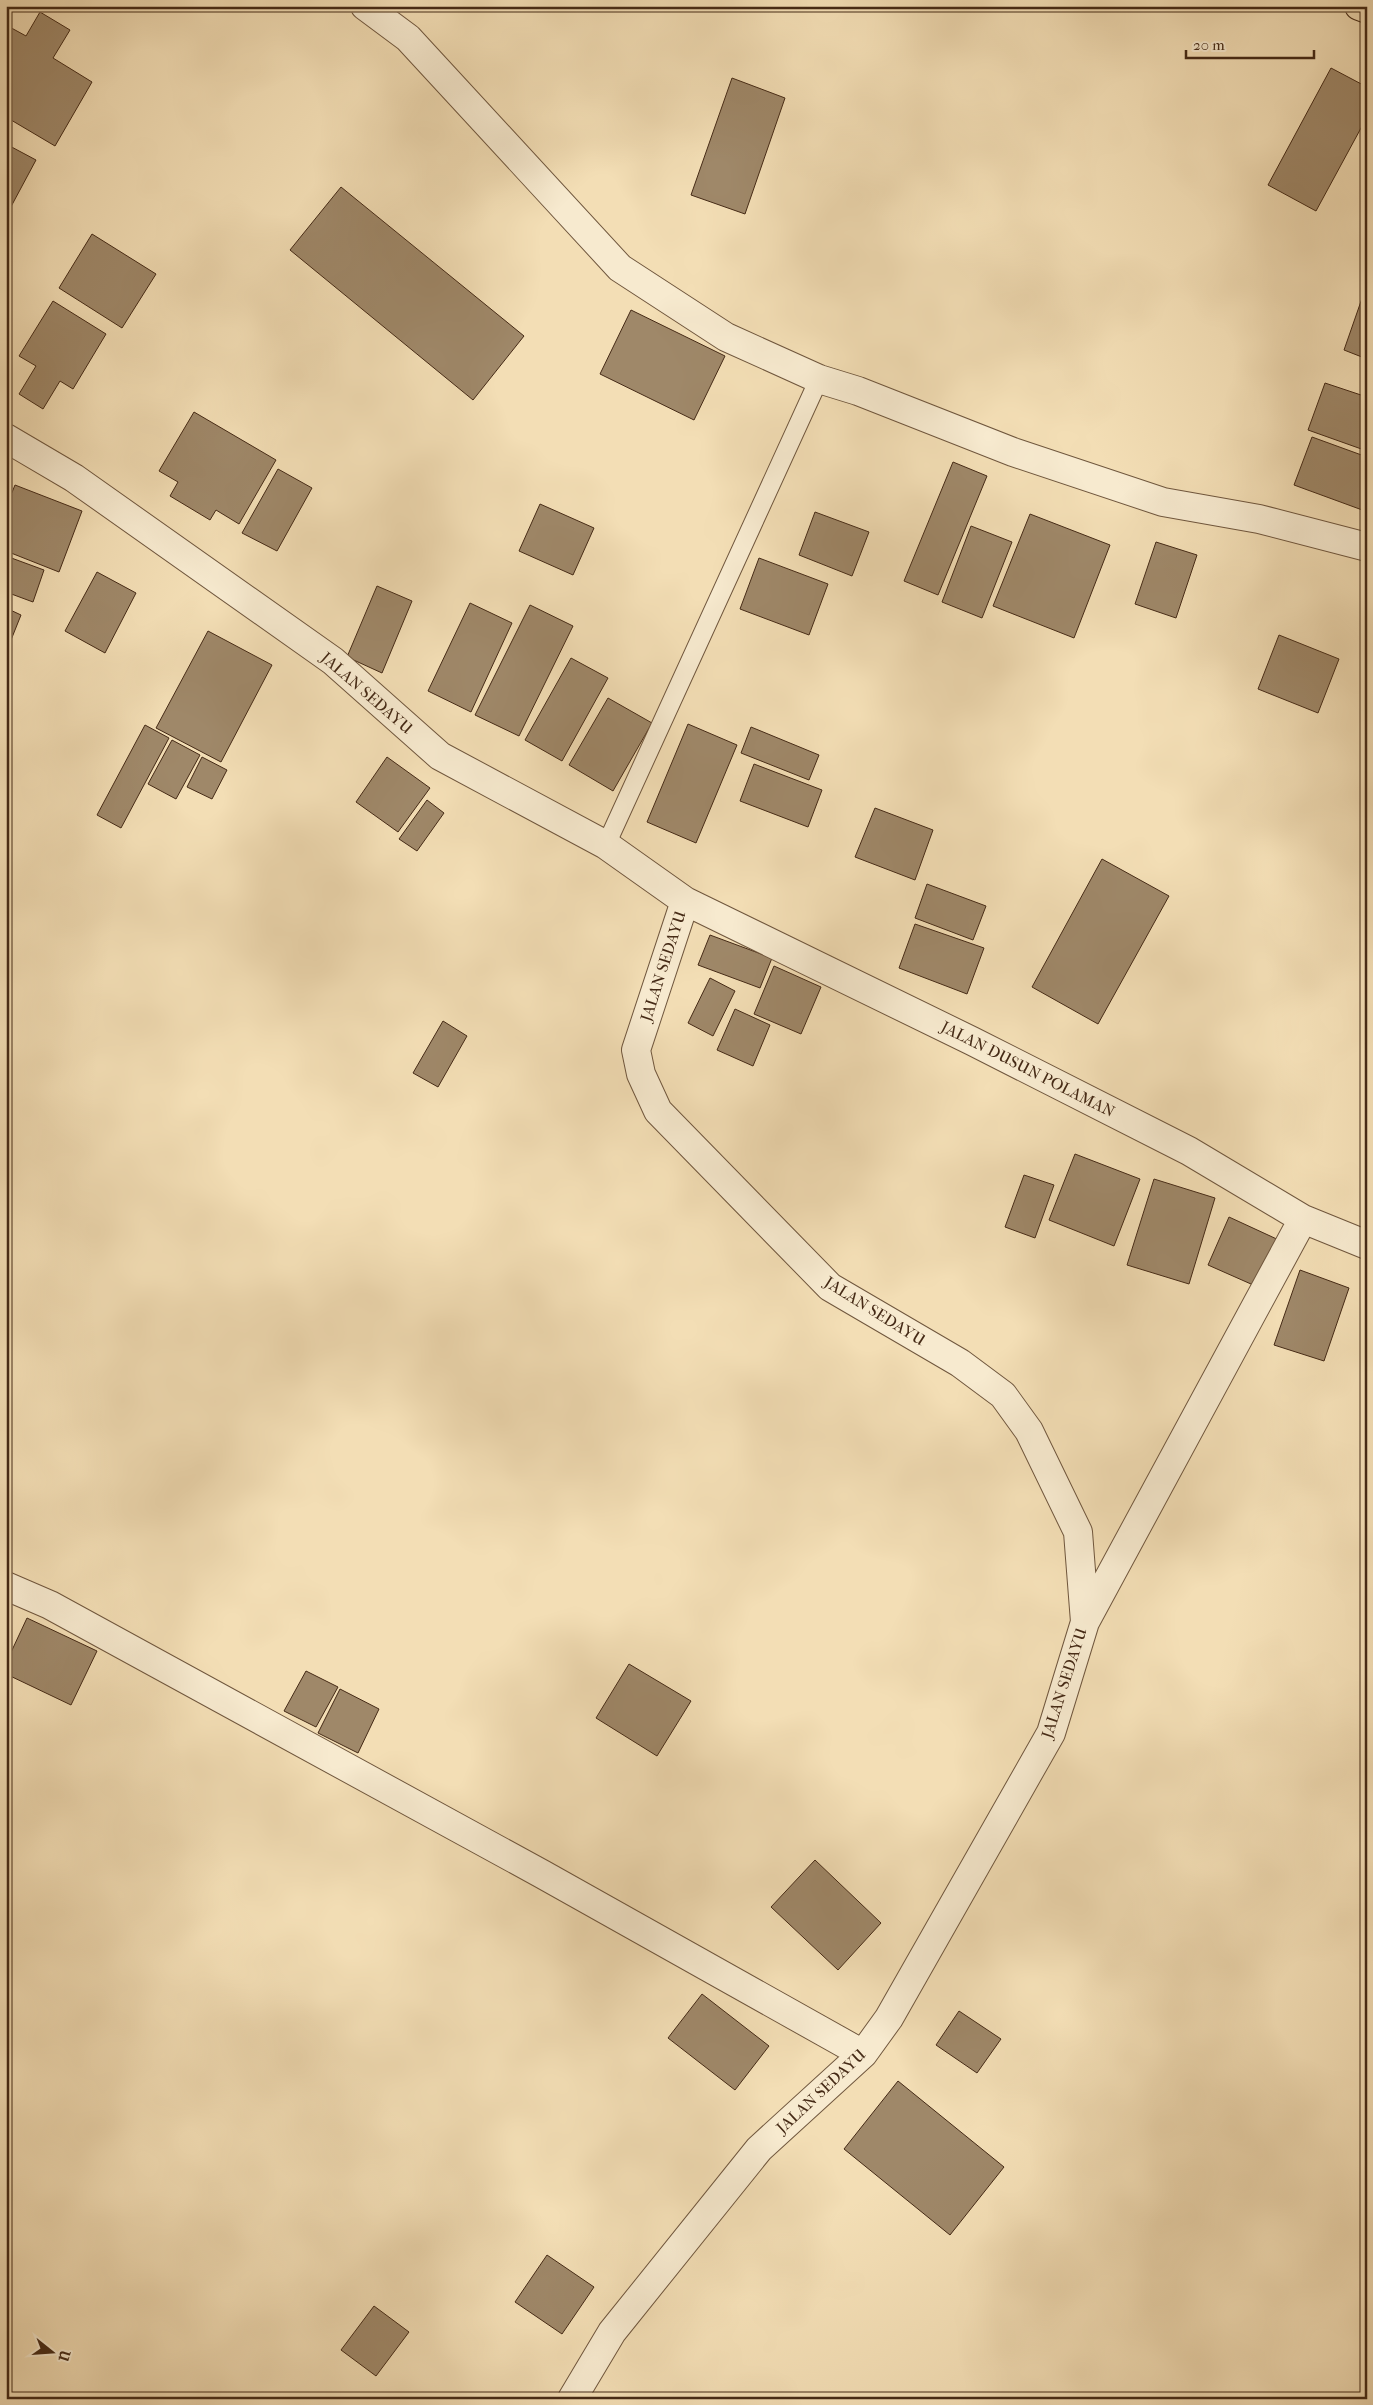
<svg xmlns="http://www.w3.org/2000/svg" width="1373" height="2405" viewBox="0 0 1373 2405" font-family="'IM FELL French Canon',serif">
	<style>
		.building { fill: #9f8869; stroke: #452a16 }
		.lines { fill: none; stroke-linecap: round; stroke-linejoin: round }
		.service-casing { stroke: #70573e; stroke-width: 20 }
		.minor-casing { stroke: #70573e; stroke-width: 30 }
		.primary-casing { stroke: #452a16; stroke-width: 30 }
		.service { stroke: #f7eacf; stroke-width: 18 }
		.minor { stroke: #f7eacf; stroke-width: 28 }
		.primary { stroke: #f3deb5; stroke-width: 28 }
		.labels { text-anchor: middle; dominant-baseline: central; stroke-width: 4; stroke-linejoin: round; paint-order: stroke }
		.street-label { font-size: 16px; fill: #452a16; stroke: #f7eacf }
	</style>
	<rect width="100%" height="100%" fill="#f3deb5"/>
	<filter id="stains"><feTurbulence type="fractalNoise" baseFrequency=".004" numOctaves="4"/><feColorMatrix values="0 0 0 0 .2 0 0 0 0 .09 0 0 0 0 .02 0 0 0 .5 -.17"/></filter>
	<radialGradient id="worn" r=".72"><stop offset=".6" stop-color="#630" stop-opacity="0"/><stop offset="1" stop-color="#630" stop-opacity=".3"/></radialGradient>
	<path class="building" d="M 40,12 L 70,30 L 53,58 L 92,82 L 55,146 L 6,117 L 6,25 L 26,36 Z
		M 1331,68 L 1367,87 L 1367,117 L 1316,211 L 1268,185 Z
		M 732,78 L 785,98 L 745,214 L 691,195 Z
		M 6,144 L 36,160 L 6,216 Z
		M 341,187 L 524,336 L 473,400 L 290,250 Z
		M 92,234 L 156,274 L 122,328 L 59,288 Z
		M 1367,284 L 1367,359 L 1344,350 Z
		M 53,301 L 106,334 L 73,389 L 60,381 L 43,409 L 19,394 L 36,366 L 19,356 Z
		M 631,310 L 725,356 L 694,420 L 600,374 Z
		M 1325,383 L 1367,397 L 1367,451 L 1308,430 Z
		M 194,412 L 276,460 L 239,524 L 216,510 L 210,520 L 170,496 L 178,482 L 159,471 Z
		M 1312,437 L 1367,457 L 1365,511 L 1294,485 Z
		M 953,462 L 987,476 L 938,595 L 904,581 Z
		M 278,469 L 312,488 L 277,551 L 242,533 Z
		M 15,485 L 82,511 L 59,572 L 6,551 L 6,507 Z
		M 540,504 L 594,528 L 573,575 L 519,551 Z
		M 815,512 L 869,532 L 852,576 L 799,555 Z
		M 1030,514 L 1110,545 L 1074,638 L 993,606 Z
		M 971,526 L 1012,542 L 982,618 L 942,602 Z
		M 1156,542 L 1197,555 L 1176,618 L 1135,604 Z
		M 6,556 L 44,570 L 33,602 L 6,592 Z
		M 759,558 L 828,584 L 809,635 L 740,609 Z
		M 97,572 L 136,593 L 105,653 L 65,631 Z
		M 377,586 L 412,601 L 382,673 L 347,657 Z
		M 470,603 L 512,623 L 471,712 L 428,691 Z
		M 530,605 L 573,626 L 519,736 L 475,715 Z
		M 6,608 L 21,615 L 7,650 L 6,649 Z
		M 208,631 L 272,665 L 221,762 L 156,728 Z
		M 1279,635 L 1339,659 L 1318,713 L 1258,689 Z
		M 571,658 L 608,678 L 562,761 L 525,740 Z
		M 608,698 L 652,723 L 613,791 L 569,765 Z
		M 688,724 L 737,745 L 696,843 L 647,822 Z
		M 145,725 L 169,738 L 121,828 L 97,815 Z
		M 751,727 L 819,755 L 809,780 L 741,753 Z
		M 172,740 L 200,755 L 176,799 L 148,784 Z
		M 202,757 L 227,770 L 212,799 L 187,787 Z
		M 387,757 L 430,788 L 398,832 L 356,802 Z
		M 754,764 L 822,790 L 808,827 L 740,801 Z
		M 427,800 L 444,813 L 417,851 L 399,839 Z
		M 875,808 L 933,830 L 915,880 L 855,857 Z
		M 1102,859 L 1169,896 L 1098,1024 L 1032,987 Z
		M 927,884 L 986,906 L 973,940 L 915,918 Z
		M 915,924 L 984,948 L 967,994 L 899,968 Z
		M 710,935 L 772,958 L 760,988 L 698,965 Z
		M 774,966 L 821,987 L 801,1034 L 754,1014 Z
		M 710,978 L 735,991 L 713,1036 L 688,1023 Z
		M 735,1009 L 770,1025 L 753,1066 L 717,1050 Z
		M 443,1021 L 467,1036 L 438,1087 L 413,1073 Z
		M 1075,1154 L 1140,1179 L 1114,1246 L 1049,1220 Z
		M 1024,1175 L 1054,1185 L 1035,1238 L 1005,1227 Z
		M 1154,1179 L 1215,1198 L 1189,1284 L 1127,1265 Z
		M 1229,1217 L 1281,1241 L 1260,1288 L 1208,1265 Z
		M 1300,1270 L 1349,1288 L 1324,1361 L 1274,1345 Z
		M 27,1618 L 97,1651 L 71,1705 L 6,1674 L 6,1663 Z
		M 629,1664 L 691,1701 L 657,1756 L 596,1718 Z
		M 306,1671 L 338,1687 L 316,1727 L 284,1711 Z
		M 340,1689 L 379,1709 L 358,1753 L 318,1733 Z
		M 815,1860 L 881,1923 L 838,1970 L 771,1907 Z
		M 702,1994 L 769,2046 L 735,2090 L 668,2038 Z
		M 959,2011 L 1001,2039 L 977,2073 L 936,2045 Z
		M 898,2081 L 1004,2167 L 950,2235 L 844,2149 Z
		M 547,2255 L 594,2287 L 562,2334 L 515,2302 Z
		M 374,2306 L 409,2332 L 376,2376 L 341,2350 Z"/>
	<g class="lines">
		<defs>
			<path id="service" d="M 606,845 L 819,379"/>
			<path id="minor" d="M 365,6 L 408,38 L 620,268 L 726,337 L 819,379 L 858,391 L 1013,452 L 1163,502 L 1259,519 L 1367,547
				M 6,438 L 74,478 L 333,661 L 440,756 L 606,845 L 685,901 L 636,1050 L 641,1074 L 658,1111 L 830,1287 L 960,1363 L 1003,1395 L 1029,1431 L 1078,1532 L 1085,1622 L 1051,1733 L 889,2018 L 863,2054 L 759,2149 L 612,2332 L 572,2399
				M 685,901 L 972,1041 L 1189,1151 L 1303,1219 L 1367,1245
				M 6,1586 L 50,1605 L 542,1874 L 863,2054
				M 1085,1622 L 1303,1219"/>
			<path id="primary" d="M 1359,6 L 1367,9"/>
		</defs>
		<use href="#service" class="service-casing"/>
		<use href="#minor" class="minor-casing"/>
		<use href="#primary" class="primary-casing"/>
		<use href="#service" class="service"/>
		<use href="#minor" class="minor"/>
		<use href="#primary" class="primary"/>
	</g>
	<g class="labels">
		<g class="street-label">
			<text transform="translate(367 693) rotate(41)">JALAN SEDAYU</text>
			<text transform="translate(663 966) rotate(-72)">JALAN SEDAYU</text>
			<text transform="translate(1028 1069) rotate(27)">JALAN DUSUN POLAMAN</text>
			<text transform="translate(875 1311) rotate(32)">JALAN SEDAYU</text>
			<text transform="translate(1064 1683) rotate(-72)">JALAN SEDAYU</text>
			<text transform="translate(821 2091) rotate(-43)">JALAN SEDAYU</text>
		</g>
	</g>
	<rect width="1373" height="2405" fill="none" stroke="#f3deb5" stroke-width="25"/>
	<rect x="8" y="8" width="1358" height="2390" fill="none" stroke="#452a16" stroke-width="2.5"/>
	<rect x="12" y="12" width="1348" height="2380" fill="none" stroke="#452a16"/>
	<g transform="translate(52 2352) rotate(107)" stroke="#f7eacf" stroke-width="4" paint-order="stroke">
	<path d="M0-4L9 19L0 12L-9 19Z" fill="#452a16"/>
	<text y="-8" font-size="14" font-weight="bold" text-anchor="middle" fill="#452a16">U</text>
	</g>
	<path d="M1186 50v8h128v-8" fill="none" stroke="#452a16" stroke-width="2.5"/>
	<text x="1193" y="50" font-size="15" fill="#452a16" stroke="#f7eacf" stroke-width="4" paint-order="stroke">20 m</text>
	<rect width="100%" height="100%" filter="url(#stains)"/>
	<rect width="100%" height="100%" fill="url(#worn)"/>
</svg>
